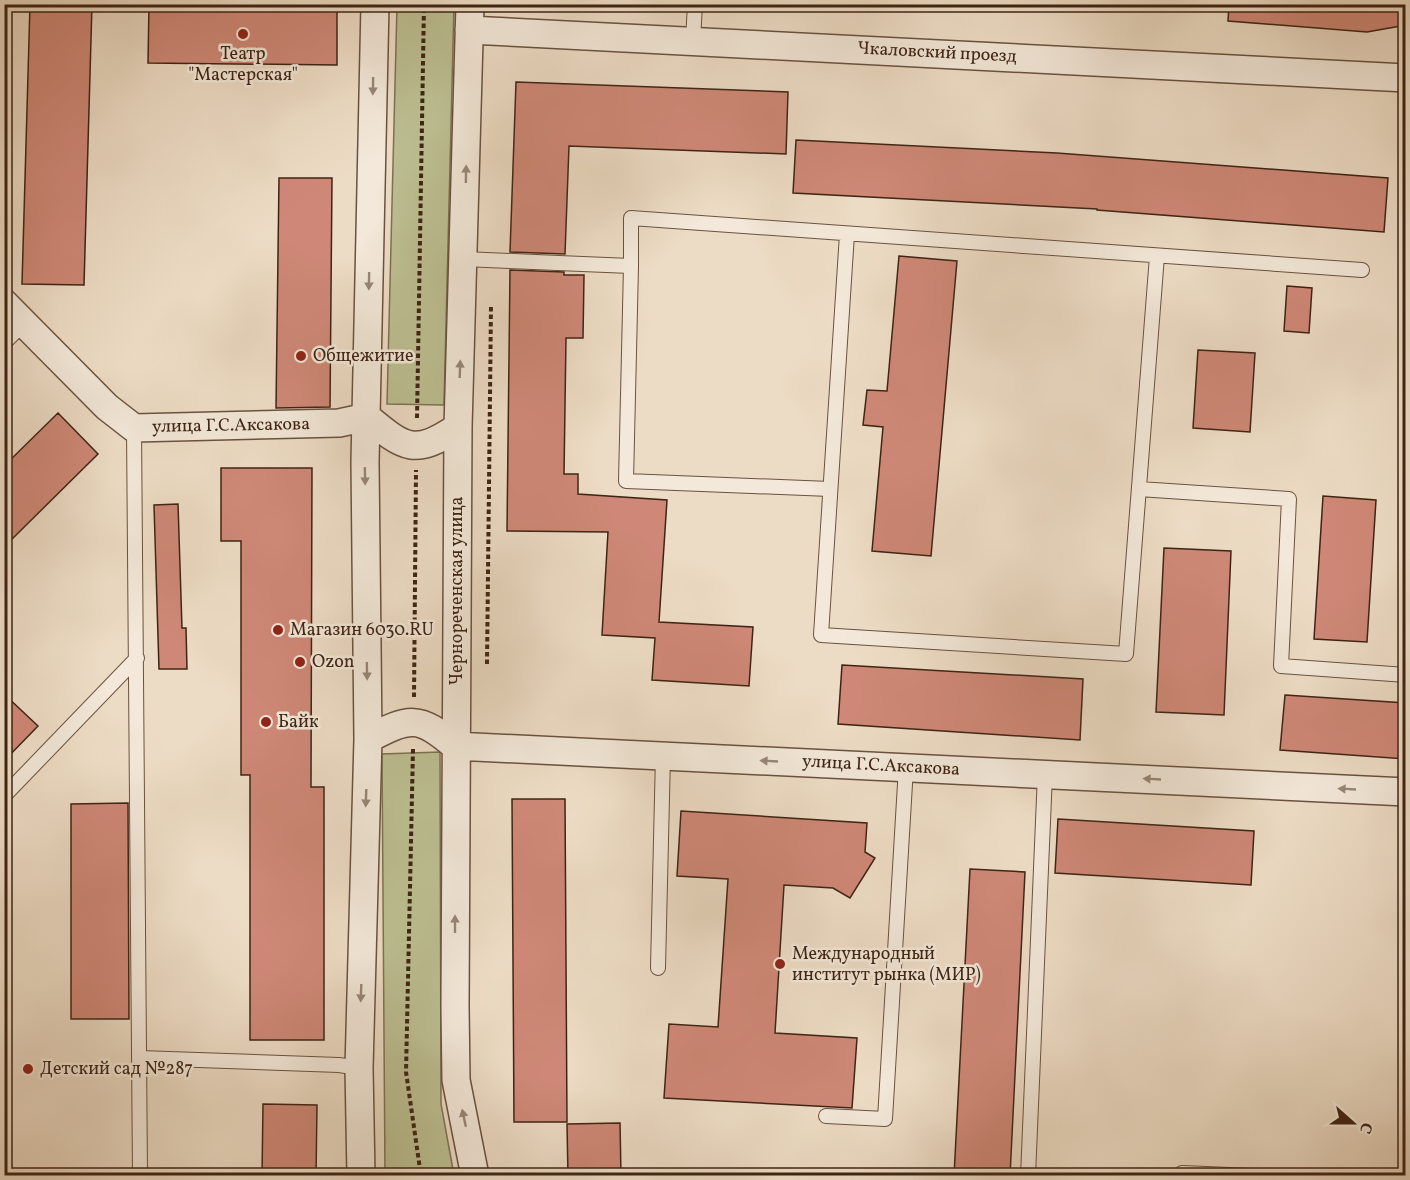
<svg xmlns="http://www.w3.org/2000/svg" width="1410" height="1180" viewBox="0 0 1410 1180" font-family="Vollkorn,serif">
	<style>
		.green { fill: #bcbf92; stroke: #7d7253; stroke-width: 1.5 }
		.building { fill: #cf8877; stroke: #3e2414; stroke-width: 1.5 }
		.lines { fill: none; stroke-linecap: round; stroke-linejoin: round }
		.service-casing { stroke: #6a5240; stroke-width: 16 }
		.minor-casing { stroke: #6a5240; stroke-width: 30 }
		.path { stroke: #3e2414; stroke-width: 4; stroke-dasharray: 4.5 3; stroke-linecap: butt }
		.service { stroke: #f3e8d9; stroke-width: 14 }
		.minor { stroke: #f3e8d9; stroke-width: 27 }
		.oneway { fill: #988676 }
		.poi-dot { fill: #8f2418; stroke: #f3e8d9; stroke-width: 2 }
		.labels { text-anchor: middle; dominant-baseline: central; stroke-width: 5; stroke-linejoin: round; paint-order: stroke }
		.street-label { font-size: 18px; fill: #3e2414; stroke: #f3e8d9 }
		.poi-label { font-size: 18px; fill: #3e2414; stroke: #f3e8d9; text-anchor: start }
	</style>
	<rect width="100%" height="100%" fill="#eddcc5"/>
	<filter id="stains"><feTurbulence type="fractalNoise" baseFrequency=".00333" numOctaves="4"/><feColorMatrix values="0 0 0 0 .2 0 0 0 0 .09 0 0 0 0 .02 0 0 0 .5 -.17"/></filter>
	<radialGradient id="worn" r=".72"><stop offset=".6" stop-color="#630" stop-opacity="0"/><stop offset="1" stop-color="#630" stop-opacity=".3"/></radialGradient>
	<path class="green" d="M 397,5 L 454,5 L 444,405 L 387,404 Z
		M 440,752 L 441,1104 L 454,1175 L 385,1175 L 382,754 Z"/>
	<path class="building" d="M 30,4 L 92,4 L 84,285 L 22,284 Z
		M 149,4 L 337,4 L 337,65 L 148,63 Z
		M 1229,4 L 1406,4 L 1406,25 L 1367,32 L 1228,21 Z
		M 516,82 L 788,92 L 786,154 L 569,146 L 565,254 L 510,252 Z
		M 796,140 L 1057,153 L 1388,178 L 1384,232 L 1097,210 L 1097,209 L 793,193 Z
		M 279,178 L 332,178 L 330,407 L 276,408 Z
		M 899,256 L 957,261 L 931,556 L 872,551 L 883,427 L 863,425 L 867,390 L 887,391 Z
		M 510,270 L 564,272 L 564,275 L 584,275 L 583,338 L 566,338 L 564,474 L 578,474 L 578,494 L 667,500 L 659,622 L 753,627 L 749,686 L 652,680 L 655,638 L 602,635 L 608,532 L 507,531 Z
		M 1287,286 L 1312,288 L 1309,333 L 1284,331 Z
		M 1198,350 L 1255,353 L 1250,432 L 1193,428 Z
		M 58,413 L 98,454 L 4,547 L 4,466 Z
		M 221,468 L 312,468 L 311,787 L 324,787 L 324,1040 L 250,1040 L 250,775 L 241,775 L 241,541 L 221,541 Z
		M 1323,496 L 1376,500 L 1367,642 L 1314,639 Z
		M 178,504 L 182,628 L 186,628 L 187,669 L 159,669 L 154,505 Z
		M 1164,548 L 1231,551 L 1224,715 L 1156,712 Z
		M 842,665 L 1083,679 L 1080,740 L 838,724 Z
		M 4,694 L 38,726 L 4,761 Z
		M 1285,695 L 1406,703 L 1406,759 L 1280,750 Z
		M 512,799 L 565,799 L 567,1122 L 514,1122 Z
		M 128,803 L 129,1019 L 71,1019 L 71,804 Z
		M 681,811 L 867,823 L 865,852 L 875,858 L 850,898 L 833,888 L 784,885 L 775,1033 L 857,1038 L 852,1108 L 664,1098 L 669,1024 L 718,1027 L 728,879 L 677,876 Z
		M 1058,819 L 1254,831 L 1251,885 L 1055,873 Z
		M 970,869 L 1025,872 L 1010,1176 L 954,1176 Z
		M 263,1104 L 317,1105 L 316,1176 L 262,1176 Z
		M 620,1123 L 621,1176 L 568,1176 L 567,1124 Z"/>
	<g class="lines">
		<defs>
			<path id="service" d="M 693,40 L 695,4
				M 847,234 L 821,635 L 1126,654 L 1157,256
				M 463,259 L 631,266 L 631,218 L 1362,270
				M 631,266 L 626,481 L 830,489
				M 4,343 L 24,323
				M 134,428 L 140,1176
				M 1139,489 L 1289,499 L 1281,666 L 1406,675
				M 4,796 L 137,658
				M 658,968 L 663,755
				M 140,1058 L 339,1065 L 359,1068
				M 826,1116 L 885,1119 L 906,767
				M 1182,1173 L 1253,1176
				M 1028,1176 L 1045,774"/>
			<path id="minor" d="M 470,4 L 458,427 L 455,1006 L 456,1080 L 475,1176
				M 469,30 L 1406,78
				M 4,303 L 107,407 L 134,428 L 339,423 L 367,417
				M 367,417 C 405,449 415,456 458,427
				M 368,739 C 410,717 419,715 455,746 L 1406,792
				M 361,1176 L 359,1068 L 368,739 L 365,462 L 375,4"/>
		</defs>
		<use href="#service" class="service-casing"/>
		<use href="#minor" class="minor-casing"/>
		<path class="path" d="M 417,418 L 424,4
			M 487,664 L 491,305
			M 414,697 L 416,470
			M 413,749 L 406,1072 L 421,1176"/>
		<use href="#service" class="service"/>
		<use href="#minor" class="minor"/>
	</g>
	<defs><path id="oneway-solid" d="M-6-.8H1V-3.2L6.5 0L1 3.2V.8H-6Z" transform="scale(1.5)"/></defs>
	<g class="oneway">
		<use href="#oneway-solid" transform="translate(373 86) rotate(91)"/>
		<use href="#oneway-solid" transform="translate(466 174) rotate(-89)"/>
		<use href="#oneway-solid" transform="translate(369 281) rotate(91)"/>
		<use href="#oneway-solid" transform="translate(460 369) rotate(-88)"/>
		<use href="#oneway-solid" transform="translate(365 476) rotate(89)"/>
		<use href="#oneway-solid" transform="translate(367 671) rotate(89)"/>
		<use href="#oneway-solid" transform="translate(769 761) rotate(-177)"/>
		<use href="#oneway-solid" transform="translate(1152 779) rotate(-177)"/>
		<use href="#oneway-solid" transform="translate(1347 789) rotate(-177)"/>
		<use href="#oneway-solid" transform="translate(366 798) rotate(92)"/>
		<use href="#oneway-solid" transform="translate(455 924) rotate(-90)"/>
		<use href="#oneway-solid" transform="translate(361 993) rotate(92)"/>
		<use href="#oneway-solid" transform="translate(464 1118) rotate(-102)"/>
	</g>
	<g class="poi-dot">
		<circle cx="243" cy="34" r="6"/>
		<circle cx="301" cy="356" r="6"/>
		<circle cx="278" cy="630" r="6"/>
		<circle cx="300" cy="662" r="6"/>
		<circle cx="266" cy="722" r="6"/>
		<circle cx="780" cy="964" r="6"/>
		<circle cx="28" cy="1069" r="6"/>
	</g>
	<g class="labels">
		<g class="street-label">
			<text transform="translate(937 53) rotate(3)">Чкаловский проезд</text>
			<text transform="translate(231 426) rotate(-1)">улица Г.С.Аксакова</text>
			<text transform="translate(457 591) rotate(-90)">Чернореченская улица</text>
			<text transform="translate(881 766) rotate(3)">улица Г.С.Аксакова</text>
		</g>
		<g class="poi-label">
			<text x="243" y="54" text-anchor="middle">Театр<tspan x="243" dy="21">"Мастерская"</tspan></text>
			<text x="313" y="356">Общежитие</text>
			<text x="290" y="630">Магазин 6030.RU</text>
			<text x="312" y="662">Ozon</text>
			<text x="278" y="722">Байк</text>
			<text x="792" y="954">Международный<tspan x="792" dy="21">институт рынка (МИР)</tspan></text>
			<text x="40" y="1069">Детский сад №287</text>
		</g>
	</g>
	<rect width="1410" height="1180" fill="none" stroke="#eddcc5" stroke-width="24"/>
	<rect x="6" y="6" width="1398" height="1168" fill="none" stroke="#3e2414" stroke-width="3"/>
	<rect x="12" y="12" width="1386" height="1156" fill="none" stroke="#3e2414" stroke-width="1.5"/>
	<g transform="translate(1353 1123) rotate(111)" stroke="#f3e8d9" stroke-width="4.5" paint-order="stroke">
	<path d="M0-4.5L10 22L0 15L-10 22Z" fill="#3e2414"/>
	<text y="-9" font-size="16" font-weight="bold" text-anchor="middle" fill="#3e2414">С</text>
	</g>
	<rect width="100%" height="100%" filter="url(#stains)"/>
	<rect width="100%" height="100%" fill="url(#worn)"/>
</svg>
